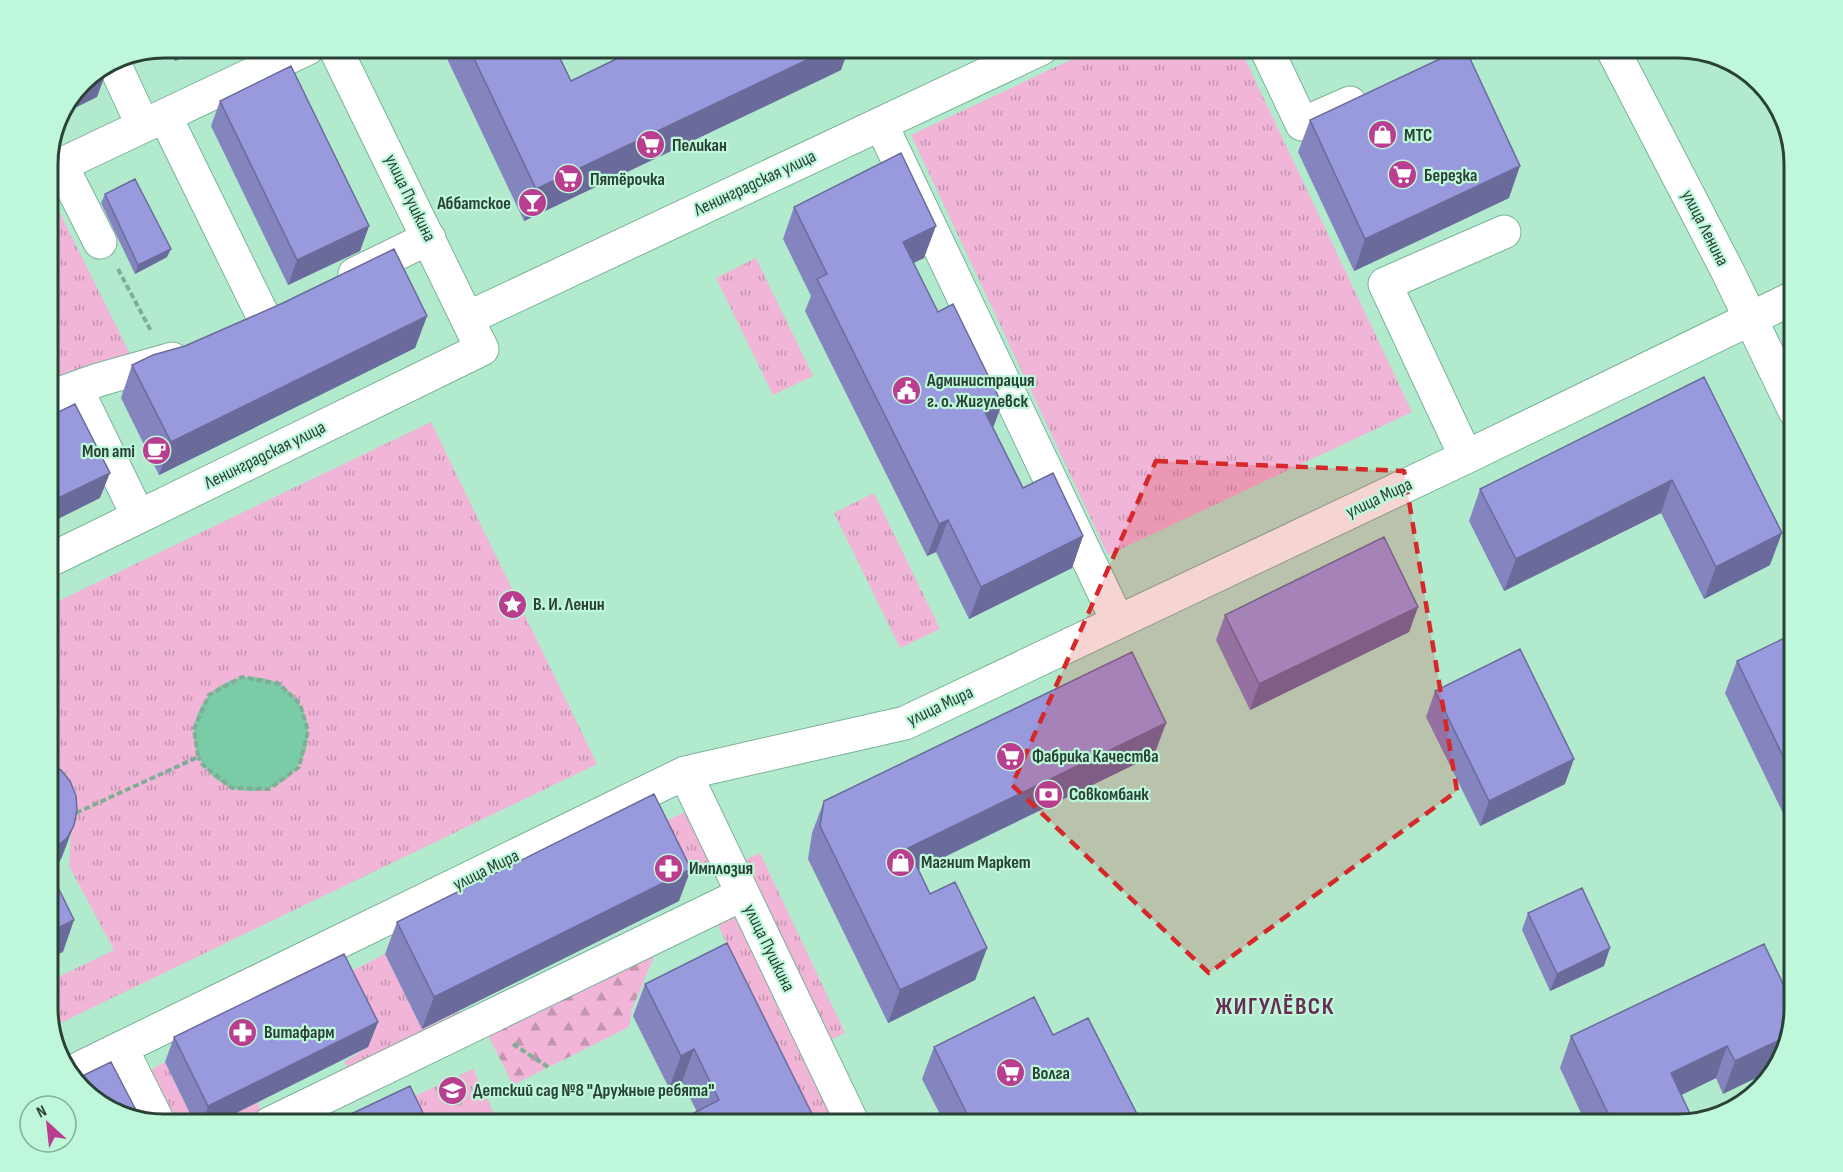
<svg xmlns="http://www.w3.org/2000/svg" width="1843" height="1172" viewBox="0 0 1843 1172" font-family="'Sofia Sans Condensed',sans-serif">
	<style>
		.grass { fill: url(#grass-tufts) }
		.forest { fill: url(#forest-firs) }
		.water { fill: #7acca7 }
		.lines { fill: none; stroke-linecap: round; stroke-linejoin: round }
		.minor-casing { stroke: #7cb299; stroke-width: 35 }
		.path { stroke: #81ad97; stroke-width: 4; stroke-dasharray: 6 3; stroke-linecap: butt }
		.minor { stroke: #fff; stroke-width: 33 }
		.wall { fill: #8484be }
		.shaded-wall { fill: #6b6b9b }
		.building { fill: #99d; stroke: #6b6b9b; stroke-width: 1.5 }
		.marked { fill: #d62828; fill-opacity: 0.2; stroke: #d62828; stroke-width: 4.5; stroke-dasharray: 12 8; stroke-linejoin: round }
		.labels { text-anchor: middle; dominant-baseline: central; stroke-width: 4.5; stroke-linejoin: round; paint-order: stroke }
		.poi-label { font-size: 18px; font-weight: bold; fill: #2a4136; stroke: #bff7db; text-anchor: start }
		.street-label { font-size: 18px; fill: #2a4136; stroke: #bff7db }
		.district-label { font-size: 24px; font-weight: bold; letter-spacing: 1.5px; fill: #692d53; stroke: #bff7db }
		.rim { fill: none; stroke: #2a4136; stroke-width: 3 }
	</style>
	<defs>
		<pattern id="grass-tufts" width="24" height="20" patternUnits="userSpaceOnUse" patternTransform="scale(1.5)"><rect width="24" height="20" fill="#f0b5d7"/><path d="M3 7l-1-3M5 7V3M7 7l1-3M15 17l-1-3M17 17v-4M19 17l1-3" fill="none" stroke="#c395af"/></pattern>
		<pattern id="forest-firs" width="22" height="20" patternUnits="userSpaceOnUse" patternTransform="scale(1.5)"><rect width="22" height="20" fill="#f0b5d7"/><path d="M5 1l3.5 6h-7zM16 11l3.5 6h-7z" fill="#c395af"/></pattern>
	</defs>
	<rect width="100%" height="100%" fill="#b2eace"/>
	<path class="grass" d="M 1096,48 L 1240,48 L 1412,412 L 1108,555 L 911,135 Z
		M 48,189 L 131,356 L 48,388 Z
		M 756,258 L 813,376 L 773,395 L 716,278 Z
		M 431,422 L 597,764 L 52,1027 L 48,1015 L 48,982 L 114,950 L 69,866 L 72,818 L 48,799 L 48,606 Z
		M 874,493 L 940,629 L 900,648 L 834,513 Z
		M 695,807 L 723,861 L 692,876 L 664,822 Z
		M 760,853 L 845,1033 L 822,1044 L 736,864 Z
		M 739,910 L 839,1124 L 811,1124 L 716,921 Z
		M 385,954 L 422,1029 L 459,1011 L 467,1022 L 351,1076 L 344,1062 L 368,1047 L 334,980 Z
		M 165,1062 L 195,1124 L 171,1124 L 145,1073 Z
		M 473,1069 L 499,1124 L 355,1124 Z
		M 257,1102 L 265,1119 L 255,1124 L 213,1124 Z"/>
	<path class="forest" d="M 656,952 L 632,1009 L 629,1027 L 513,1085 L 488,1035 Z"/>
	<path class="water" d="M194 734a57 57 0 1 1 114 0a57 57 0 1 1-114 0Z"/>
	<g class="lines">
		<defs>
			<path id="minor" d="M 1266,48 L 1302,124 L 1350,103
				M 1612,48 L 1728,272 L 1795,411
				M 113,61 L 143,126 L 308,48
				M 165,116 L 264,318
				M 881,124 L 1118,622
				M 61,165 L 100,242
				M 48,171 L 143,126
				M 355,274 L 429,238
				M 468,318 L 1042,48
				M 76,388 L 138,516
				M 48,398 L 98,380 L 172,359
				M 1466,457 L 1385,284 L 1504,232
				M 48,561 L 482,349 L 335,48
				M 685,773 L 853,1124
				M 121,1048 L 158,1122
				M 70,1073 L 685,773 L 905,723 L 1466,457 L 1795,297
				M 269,1124 L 743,894"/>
		</defs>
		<use href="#minor" class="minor-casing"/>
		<path class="path" d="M 118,269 L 151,331
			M 76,813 L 198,757 L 194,729 L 209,695 L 242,677 L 279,684 L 300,704 L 308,731 L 299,767 L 269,789 L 232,788 L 203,765 L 198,757
			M 513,1044 L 548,1067"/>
		<use href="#minor" class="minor"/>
	</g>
	<path class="wall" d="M 169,48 L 203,48 L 175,61 Z
		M 442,48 L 555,48 L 571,81 L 841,70 L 524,221 Z
		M 220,101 L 369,226 L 360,251 L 288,285 L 211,126 Z
		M 1310,120 L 1509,198 L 1354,271 L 1298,152 Z
		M 105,194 L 167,257 L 135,274 L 101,203 Z
		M 794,207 L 924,258 L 913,263 L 1023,488 L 1083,536 L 1072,568 L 969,619 L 936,552 L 927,556 L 805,311 L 811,296 L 783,239 Z
		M 427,316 L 415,348 L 159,475 L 121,398 L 132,365 Z
		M 1704,377 L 1770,565 L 1704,599 L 1661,513 L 1504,591 L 1469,521 L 1480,489 Z
		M 1418,607 L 1409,632 L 1250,710 L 1216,640 L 1225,615 Z
		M 1795,633 L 1795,838 L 1725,693 L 1737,661 Z
		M 1435,691 L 1565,784 L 1480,826 L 1426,717 Z
		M 1166,723 L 1154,755 L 918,870 L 930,894 L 987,948 L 975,980 L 888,1023 L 808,859 L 812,833 L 824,801 Z
		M 679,901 L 422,1029 L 385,954 L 397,922 Z
		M 1528,913 L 1604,966 L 1550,991 L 1522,930 Z
		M 645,984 L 817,1124 L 697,1112 L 682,1082 L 669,1088 L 633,1016 Z
		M 1795,1009 L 1723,1094 L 1716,1078 L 1681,1095 L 1679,1124 L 1586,1124 L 1560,1068 L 1571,1036 Z
		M 378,1022 L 368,1047 L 214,1124 L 195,1124 L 165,1062 L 174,1037 Z
		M 1053,1035 L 1138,1116 L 1135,1124 L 945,1124 L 922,1079 L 934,1047 Z"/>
	<path class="shaded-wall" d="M 180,48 L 203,48 L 175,61 Z
		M 832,48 L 849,48 L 841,70 L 524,221 L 536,189 Z
		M 109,65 L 97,97 L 59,116 L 82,82 Z
		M 1520,166 L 1509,198 L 1354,271 L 1365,239 Z
		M 369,226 L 360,251 L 288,285 L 297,260 Z
		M 936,226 L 924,258 L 891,274 L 903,242 Z
		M 171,249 L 167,257 L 135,274 L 138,265 Z
		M 427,316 L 415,348 L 159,475 L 171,442 Z
		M 1002,404 L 990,436 L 985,412 Z
		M 110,473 L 100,498 L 48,524 L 48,503 Z
		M 1672,480 L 1661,513 L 1504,591 L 1516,559 Z
		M 948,520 L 936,552 L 927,556 L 939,524 Z
		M 1782,533 L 1770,565 L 1704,599 L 1716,567 Z
		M 1083,536 L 1072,568 L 969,619 L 981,587 Z
		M 1418,607 L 1409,632 L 1250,710 L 1259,684 Z
		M 1166,723 L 1154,755 L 896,880 L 908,848 Z
		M 1574,759 L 1565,784 L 1480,826 L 1489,801 Z
		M 74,825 L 62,857 L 55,870 L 48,876 L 48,853 Z
		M 691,869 L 679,901 L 422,1029 L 434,997 Z
		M 74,920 L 63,952 L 48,959 L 48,933 Z
		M 987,948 L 975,980 L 888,1023 L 900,990 Z
		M 1610,948 L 1604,966 L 1550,991 L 1557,974 Z
		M 378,1022 L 368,1047 L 214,1124 L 202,1124 L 208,1106 Z
		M 1786,1037 L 1777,1068 L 1723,1094 L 1735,1061 Z
		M 1727,1046 L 1716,1078 L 1659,1106 L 1671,1073 Z
		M 694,1049 L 682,1082 L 669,1088 L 681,1056 Z
		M 1138,1116 L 1135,1124 L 1122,1124 Z"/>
	<path class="building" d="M 469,48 L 555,48 L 571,81 L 639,48 L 832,48 L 536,189 Z
		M 1463,48 L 1465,48 L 1520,166 L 1365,239 L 1310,120 Z
		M 291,66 L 369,226 L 297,260 L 220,101 Z
		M 901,153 L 936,226 L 903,242 L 938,312 L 953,304 L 1002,404 L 985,412 L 1023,488 L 1053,473 L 1083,536 L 981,587 L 948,520 L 939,524 L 817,279 L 827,274 L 794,207 Z
		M 135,179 L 171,249 L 138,265 L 105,194 Z
		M 394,249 L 427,316 L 171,442 L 132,365 L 153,355 L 185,346 L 283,303 Z
		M 1704,377 L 1782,533 L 1716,567 L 1672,480 L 1516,559 L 1480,489 Z
		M 75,404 L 110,473 L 48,503 L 48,417 Z
		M 1384,537 L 1418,607 L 1259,684 L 1225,615 Z
		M 1795,633 L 1795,781 L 1737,661 Z
		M 1520,649 L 1574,759 L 1489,801 L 1435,691 Z
		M 1132,652 L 1166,723 L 908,848 L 930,894 L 955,882 L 987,948 L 900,990 L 820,826 L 824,801 Z
		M 48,763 L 61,770 L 70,781 L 76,796 L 77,810 L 74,825 L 67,838 L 48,853 Z
		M 654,794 L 691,869 L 434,997 L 397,922 Z
		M 48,867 L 74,920 L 48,933 Z
		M 1582,888 L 1610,948 L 1557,974 L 1528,913 Z
		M 727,943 L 817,1124 L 673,1124 L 719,1100 L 694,1049 L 681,1056 L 645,984 Z
		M 1764,944 L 1795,1009 L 1786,1037 L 1735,1061 L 1727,1046 L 1671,1073 L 1693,1120 L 1679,1124 L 1613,1124 L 1571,1036 Z
		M 344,954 L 378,1022 L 208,1106 L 174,1037 Z
		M 1034,997 L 1053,1035 L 1088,1018 L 1138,1116 L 1122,1124 L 972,1124 L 934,1047 Z
		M 111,1062 L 139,1116 L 100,1105 L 76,1079 Z
		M 410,1086 L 427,1121 L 420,1124 L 330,1124 Z
		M 654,1121 L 656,1124 L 647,1124 Z"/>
	<path class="marked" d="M 1156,461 L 1404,471 L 1457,791 L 1209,973 L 1012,785 Z"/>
	<defs>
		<symbol id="shop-disc" viewBox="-11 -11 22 22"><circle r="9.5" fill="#b93e90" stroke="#bff7db"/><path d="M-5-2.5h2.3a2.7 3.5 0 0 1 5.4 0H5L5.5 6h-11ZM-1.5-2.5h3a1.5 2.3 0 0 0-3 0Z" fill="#fff"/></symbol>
		<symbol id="supermarket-disc" viewBox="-11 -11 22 22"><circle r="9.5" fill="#b93e90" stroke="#bff7db"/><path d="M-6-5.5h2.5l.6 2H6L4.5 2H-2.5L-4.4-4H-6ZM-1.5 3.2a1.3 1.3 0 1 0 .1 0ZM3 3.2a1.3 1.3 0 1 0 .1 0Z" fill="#fff"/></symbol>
		<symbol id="bar-disc" viewBox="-11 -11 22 22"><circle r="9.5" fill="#b93e90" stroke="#bff7db"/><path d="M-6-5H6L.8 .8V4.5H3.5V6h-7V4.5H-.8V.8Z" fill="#fff"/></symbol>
		<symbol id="civic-disc" viewBox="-11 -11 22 22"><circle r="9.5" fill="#b93e90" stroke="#bff7db"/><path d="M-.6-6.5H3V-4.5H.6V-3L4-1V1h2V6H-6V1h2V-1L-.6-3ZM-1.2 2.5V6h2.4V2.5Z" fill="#fff"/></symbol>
		<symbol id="cafe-disc" viewBox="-11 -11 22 22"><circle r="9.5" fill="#b93e90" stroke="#bff7db"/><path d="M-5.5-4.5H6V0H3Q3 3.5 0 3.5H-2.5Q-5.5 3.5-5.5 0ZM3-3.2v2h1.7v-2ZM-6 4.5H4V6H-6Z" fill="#fff"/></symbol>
		<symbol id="sight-disc" viewBox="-11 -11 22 22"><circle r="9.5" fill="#b93e90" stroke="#bff7db"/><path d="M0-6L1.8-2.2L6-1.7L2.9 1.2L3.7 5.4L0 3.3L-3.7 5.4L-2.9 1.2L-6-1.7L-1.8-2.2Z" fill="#fff"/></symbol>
		<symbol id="bank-disc" viewBox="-11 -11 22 22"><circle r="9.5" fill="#b93e90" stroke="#bff7db"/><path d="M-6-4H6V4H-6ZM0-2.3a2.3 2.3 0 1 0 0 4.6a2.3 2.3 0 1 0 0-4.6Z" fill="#fff"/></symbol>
		<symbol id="pharmacy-disc" viewBox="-11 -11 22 22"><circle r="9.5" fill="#b93e90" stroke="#bff7db"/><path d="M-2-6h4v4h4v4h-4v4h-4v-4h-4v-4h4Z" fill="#fff"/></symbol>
		<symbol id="school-disc" viewBox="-11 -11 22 22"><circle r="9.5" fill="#b93e90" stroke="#bff7db"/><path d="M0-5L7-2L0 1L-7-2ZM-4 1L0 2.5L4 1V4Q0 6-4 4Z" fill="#fff"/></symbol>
	</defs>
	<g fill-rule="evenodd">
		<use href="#shop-disc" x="1366" y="118" width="33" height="33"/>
		<use href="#supermarket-disc" x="634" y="128" width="33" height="33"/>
		<use href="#supermarket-disc" x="1386" y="158" width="33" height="33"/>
		<use href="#supermarket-disc" x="552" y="162" width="33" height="33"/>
		<use href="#bar-disc" x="516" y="186" width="33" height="33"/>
		<use href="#civic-disc" x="890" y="374" width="33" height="33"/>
		<use href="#cafe-disc" x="140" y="434" width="33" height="33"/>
		<use href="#sight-disc" x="496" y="588" width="33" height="33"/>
		<use href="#supermarket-disc" x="994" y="740" width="33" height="33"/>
		<use href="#bank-disc" x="1032" y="778" width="33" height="33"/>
		<use href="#shop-disc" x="884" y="846" width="33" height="33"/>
		<use href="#pharmacy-disc" x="652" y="852" width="33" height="33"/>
		<use href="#pharmacy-disc" x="226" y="1016" width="33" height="33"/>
		<use href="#supermarket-disc" x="994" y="1056" width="33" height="33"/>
		<use href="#school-disc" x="436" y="1074" width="33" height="33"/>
	</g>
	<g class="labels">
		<g class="poi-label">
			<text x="1404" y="135">МТС</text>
			<text x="672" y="145">Пеликан</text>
			<text x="1424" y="175">Березка</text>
			<text x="590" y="179">Пятёрочка</text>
			<text x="511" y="203" text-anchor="end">Аббатское</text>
			<text x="927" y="380">Администрация<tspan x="927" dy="21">г. о. Жигулевск</tspan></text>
			<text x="135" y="451" text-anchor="end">Mon ami</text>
			<text x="533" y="604">В. И. Ленин</text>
			<text x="1032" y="756">Фабрика Качества</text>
			<text x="1069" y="794">Совкомбанк</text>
			<text x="921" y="862">Магнит Маркет</text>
			<text x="689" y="868">Имплозия</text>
			<text x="264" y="1032">Витафарм</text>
			<text x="1032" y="1073">Волга</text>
			<text x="473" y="1090">Детский сад №8 "Дружные ребята"</text>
		</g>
		<g class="street-label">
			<text transform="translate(755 183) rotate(-25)">Ленинградская улица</text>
			<text transform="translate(410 198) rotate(64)">улица Пушкина</text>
			<text transform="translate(1705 228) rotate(63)">улица Ленина</text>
			<text transform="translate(265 455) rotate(-26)">Ленинградская улица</text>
			<text transform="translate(1379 498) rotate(-25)">улица Мира</text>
			<text transform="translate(940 706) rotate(-25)">улица Мира</text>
			<text transform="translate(486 870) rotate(-26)">улица Мира</text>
			<text transform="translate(769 948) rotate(64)">улица Пушкина</text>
		</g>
		<g class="district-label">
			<text x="1275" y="1006">ЖИГУЛЁВСК</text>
		</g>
	</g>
	<path d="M0 0H1843V1172H0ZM164 58H1678A106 106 0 0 1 1784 164V1008A106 106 0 0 1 1678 1114H164A106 106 0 0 1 58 1008V164A106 106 0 0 1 164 58Z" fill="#bff7db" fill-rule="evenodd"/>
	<path class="rim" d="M164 58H1678A106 106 0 0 1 1784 164V1008A106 106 0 0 1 1678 1114H164A106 106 0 0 1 58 1008V164A106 106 0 0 1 164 58Z"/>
	<g transform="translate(48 1124) rotate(333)"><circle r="28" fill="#bff7db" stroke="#83ae99" stroke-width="1.5"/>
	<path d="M0-4.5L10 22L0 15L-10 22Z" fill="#b93e90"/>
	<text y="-9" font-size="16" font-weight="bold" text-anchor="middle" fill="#2a4136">N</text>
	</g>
</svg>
